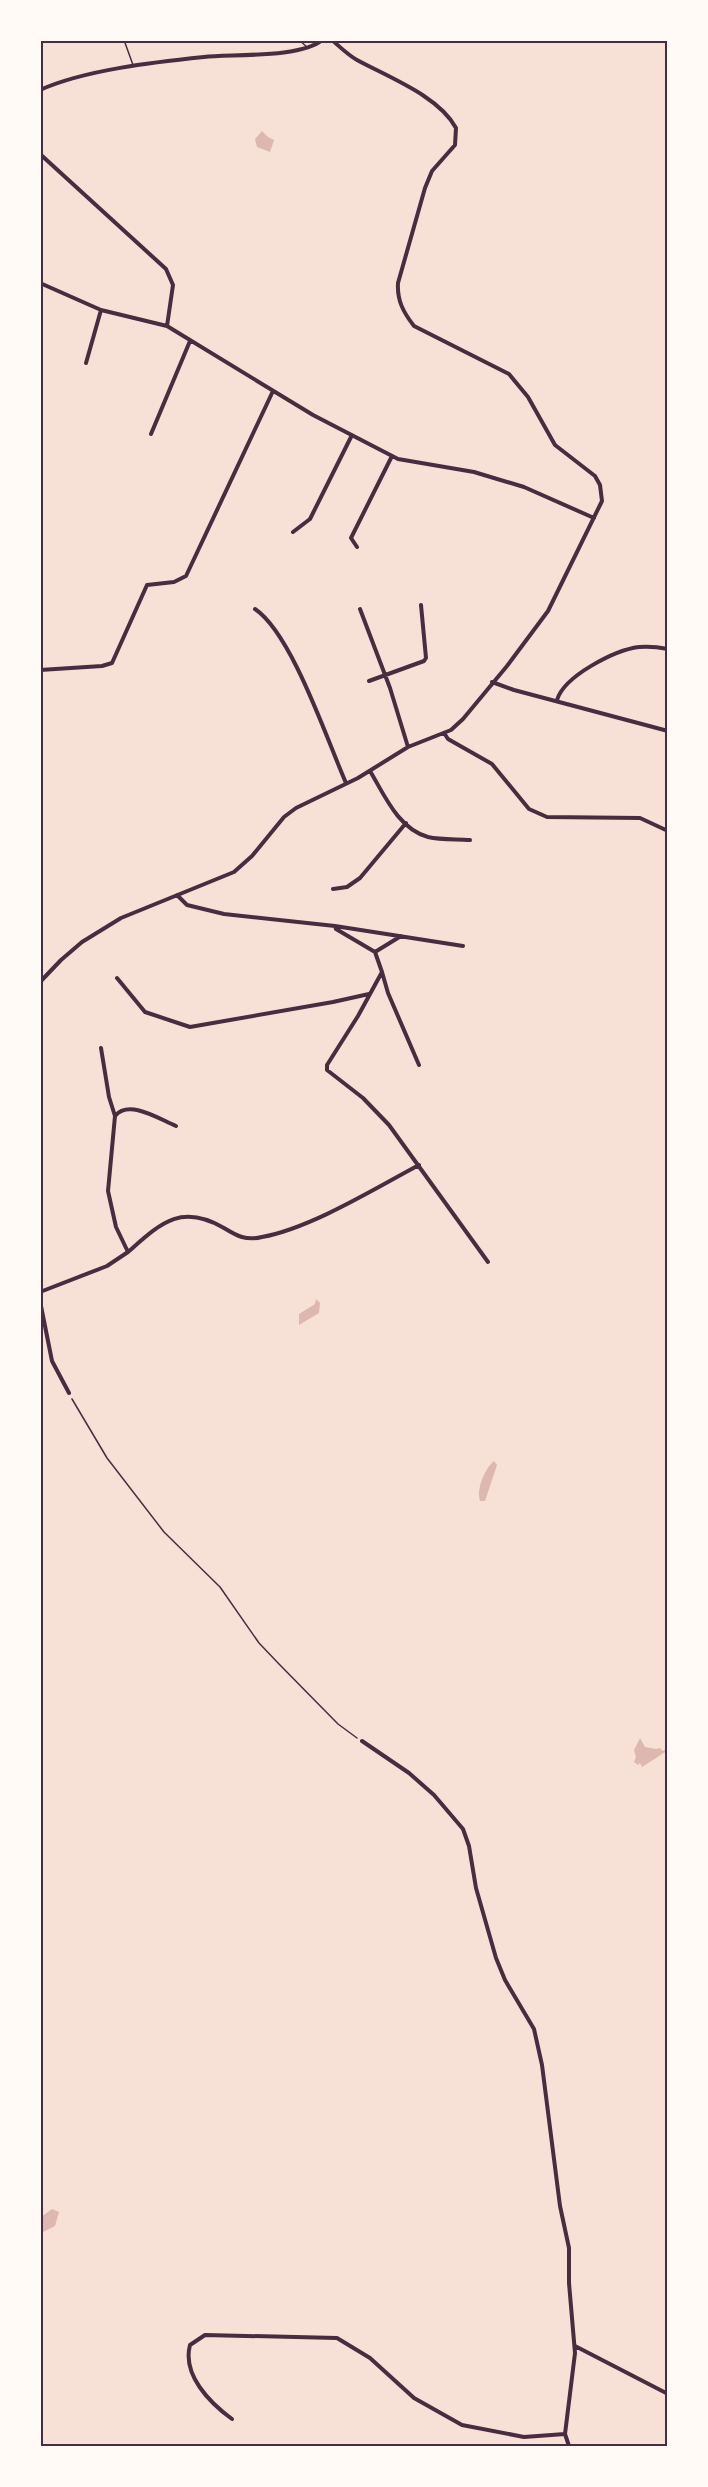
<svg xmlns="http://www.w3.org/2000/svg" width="708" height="2487" viewBox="0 0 708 2487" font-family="'Space Grotesk',sans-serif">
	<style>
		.water { fill: #dcb8b0 }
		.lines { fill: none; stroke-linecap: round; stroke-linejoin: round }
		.path { stroke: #4a2c40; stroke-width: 1.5 }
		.service { stroke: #4a2c40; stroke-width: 1.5 }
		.minor { stroke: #4a2c40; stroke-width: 4 }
		.neatline { fill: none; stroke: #4a2c40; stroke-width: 2 }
	</style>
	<rect width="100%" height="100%" fill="#f7e1d7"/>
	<path class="water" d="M 262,131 L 268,137 L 274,140 L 270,152 L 257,147 L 255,139 Z
		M 316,1299 L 320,1303 L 319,1313 L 299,1325 L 299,1314 L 315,1304 Z
		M 494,1461 L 497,1465 L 485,1501 L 480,1501 C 476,1490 485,1468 494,1461 Z
		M 640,1738 L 645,1747 L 656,1749 L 660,1748 L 663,1751 L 667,1748 L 667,1751 L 642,1767 L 640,1763 L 638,1765 L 634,1762 L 636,1757 L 634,1750 Z
		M 52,2209 L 59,2212 L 55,2226 L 41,2233 L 41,2217 Z"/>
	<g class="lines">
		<path class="path" d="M 72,1399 L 107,1458 L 164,1532 L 220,1587 L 259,1643 L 279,1664 L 338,1724 L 357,1738"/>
		<path class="service" d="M 124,40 L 133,65
			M 299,40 L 307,47"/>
		<path class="minor" d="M 40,90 C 84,70 155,62 204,57 C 231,54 302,58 322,40
			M 40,154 L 166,269 L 173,285 L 167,326
			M 40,283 L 101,310 L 167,326 L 313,415 L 398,459 L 474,472 L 524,487 L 594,518
			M 86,363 L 101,310
			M 151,434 L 190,341
			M 293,532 L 310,519 L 352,435
			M 357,547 L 351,538 L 392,456
			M 255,609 C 292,634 327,740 346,783
			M 360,609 L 390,688 L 408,747
			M 40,670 L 102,666 L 112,663 L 147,585 L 174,582 L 186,576 L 273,391
			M 369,681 L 424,661 L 426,658 L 421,605
			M 492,682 L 514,690 L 668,731
			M 557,700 C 564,676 615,650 639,647 C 649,646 658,647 668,649
			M 444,733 L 448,739 L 492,764 L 529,809 L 547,817 L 640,818 L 668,831
			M 370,771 C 384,794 398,829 428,837 C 441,840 456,839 470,840
			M 333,889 L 347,887 L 360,878 L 406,823
			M 177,895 L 187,905 L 224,914 L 335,926 L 463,946
			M 335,926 L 336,929 L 375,952 L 382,972 L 358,1016 L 327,1065 L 327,1070 L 363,1098 L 389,1125 L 488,1262
			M 375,952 L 401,936
			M 382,972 L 388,993 L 419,1065
			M 117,978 L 145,1012 L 190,1027 L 333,1002 L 369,994
			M 40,982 L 61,960 L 82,942 L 121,918 L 234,872 L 252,856 L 284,817 L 296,808 L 358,778 L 408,747 L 451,730 L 463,719 L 507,666 L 548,611 L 602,501 L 600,485 L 595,476 L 555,445 L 528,397 L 509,374 L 414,326 C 403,312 397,300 398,283 L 425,188 L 432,171 L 455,145 L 456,128 C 439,96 388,77 357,60 C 348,55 340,47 332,40
			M 115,1116 C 129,1099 159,1119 176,1126
			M 128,1252 C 161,1223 181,1203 224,1228 C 237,1236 246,1241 262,1237 C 311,1228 374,1189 419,1165
			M 40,1292 L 107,1266 L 128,1252 L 116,1227 L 108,1191 L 115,1116 L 109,1097 L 101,1048
			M 40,1301 L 52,1361 L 69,1393
			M 362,1741 L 409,1773 L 434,1795 L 463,1829 L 469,1846 L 476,1888 L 496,1958 L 505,1980 L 534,2029 L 542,2065 L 560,2206 L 569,2248 L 569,2283 L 575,2353 L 565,2434 L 569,2446
			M 575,2346 L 668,2394
			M 232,2419 C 210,2403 182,2375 190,2345 L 205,2335 L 337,2338 L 370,2358 L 414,2398 L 462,2425 L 524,2437 L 565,2434"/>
	</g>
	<rect width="708" height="2487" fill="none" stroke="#fffaf5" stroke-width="84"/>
	<rect x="42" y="42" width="624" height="2403" class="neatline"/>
</svg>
